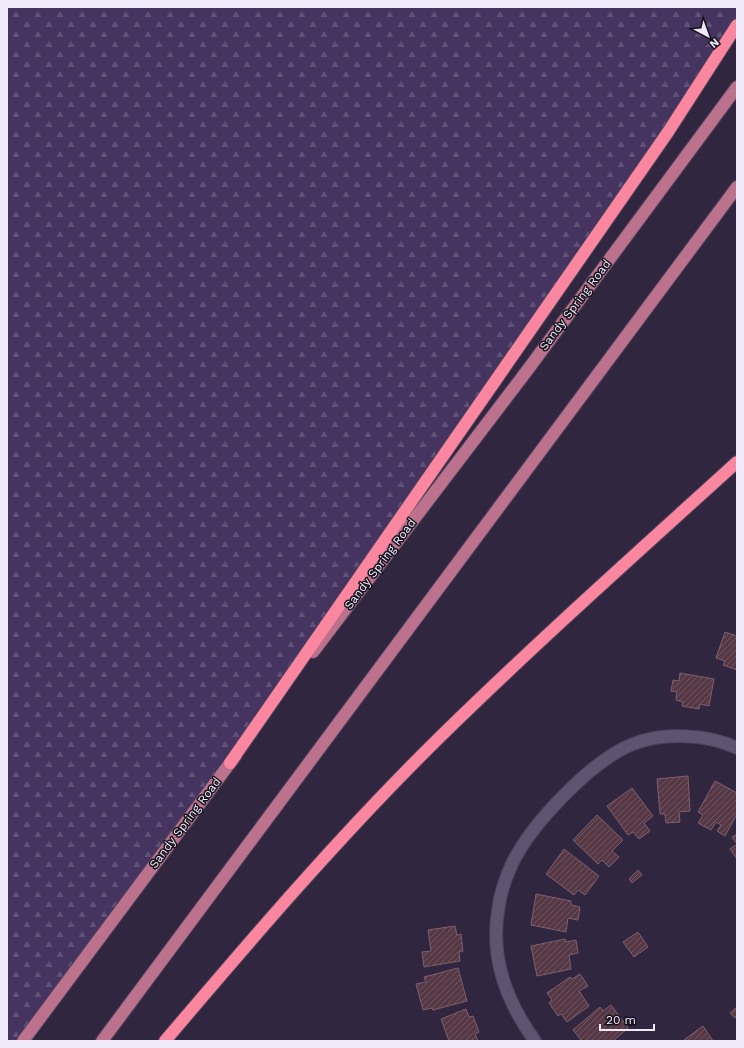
<svg xmlns="http://www.w3.org/2000/svg" width="744" height="1048" viewBox="0 0 744 1048" font-family="'Work Sans',sans-serif">
	<style>
		.forest { fill: url(#forest-firs) }
		.building { fill: url(#building-hatch); stroke: #805f6d }
		.lines { fill: none; stroke-linecap: round; stroke-linejoin: round }
		.minor-casing { stroke: #4c4359; stroke-width: 14 }
		.major-casing { stroke: #4c4359; stroke-width: 14 }
		.highway-casing { stroke: #4c4359; stroke-width: 14 }
		.minor { stroke: #5e5370; stroke-width: 12 }
		.major { stroke: #bc728d; stroke-width: 12 }
		.highway { stroke: #fa86a0; stroke-width: 12 }
		.labels { text-anchor: middle; dominant-baseline: central; stroke-width: 3; stroke-linejoin: round; paint-order: stroke }
		.street-label { font-size: 12px; fill: #f0eafb; stroke: #16121d }
	</style>
	<defs>
		<pattern id="forest-firs" width="22" height="20" patternUnits="userSpaceOnUse"><rect width="22" height="20" fill="#45345f"/><path d="M5 1l3.5 6h-7zM16 11l3.5 6h-7z" fill="#605277"/></pattern>
		<pattern id="building-hatch" width="6" height="6" patternUnits="userSpaceOnUse"><rect width="6" height="6" fill="#563845"/><path d="M-1 1l2-2M0 6l6-6M5 7l2-2" fill="none" stroke="#6f5561"/></pattern>
	</defs>
	<rect width="100%" height="100%" fill="#302640"/>
	<path class="forest" d="M 7,7 L 737,7 L 737,25 L 230,763 L 23,1041 L 7,1041 Z"/>
	<path class="building" d="M 725,632 L 737,636 L 737,670 L 723,665 L 725,661 L 716,658 Z
		M 680,673 L 714,679 L 709,706 L 700,704 L 699,709 L 682,706 L 683,702 L 676,700 L 677,692 L 671,691 L 673,680 L 679,681 Z
		M 688,776 L 690,811 L 679,812 L 680,822 L 666,823 L 665,814 L 660,814 L 657,779 Z
		M 715,781 L 737,793 L 737,814 L 725,836 L 717,831 L 721,825 L 716,822 L 711,830 L 698,823 L 703,815 L 698,812 Z
		M 632,788 L 653,816 L 644,823 L 650,831 L 639,839 L 633,832 L 628,835 L 607,806 Z
		M 597,815 L 623,840 L 612,851 L 619,857 L 609,867 L 602,860 L 598,864 L 573,840 Z
		M 737,834 L 737,859 L 730,849 L 737,844 L 732,837 Z
		M 564,849 L 599,876 L 585,895 L 578,890 L 574,895 L 546,874 Z
		M 638,870 L 642,875 L 632,883 L 629,879 Z
		M 536,894 L 571,901 L 571,905 L 580,907 L 578,920 L 568,918 L 566,932 L 531,925 Z
		M 455,926 L 457,935 L 461,934 L 463,951 L 459,952 L 460,961 L 424,967 L 422,952 L 431,951 L 428,930 Z
		M 638,932 L 648,947 L 634,957 L 623,942 Z
		M 565,939 L 566,942 L 576,940 L 578,953 L 569,955 L 571,969 L 537,976 L 531,946 Z
		M 458,968 L 467,1001 L 433,1010 L 432,1008 L 423,1010 L 416,984 L 426,982 L 424,977 Z
		M 580,974 L 588,986 L 579,991 L 589,1006 L 567,1022 L 561,1014 L 558,1016 L 549,1003 L 552,1000 L 547,993 L 570,977 L 572,979 Z
		M 611,1005 L 628,1028 L 613,1041 L 582,1041 L 573,1030 L 600,1007 L 603,1011 Z
		M 737,1007 L 737,1017 L 735,1018 L 730,1013 Z
		M 466,1009 L 469,1017 L 473,1016 L 479,1032 L 475,1034 L 478,1041 L 449,1041 L 441,1019 Z
		M 703,1026 L 713,1041 L 685,1041 L 684,1040 Z"/>
	<g class="lines">
		<defs>
			<path id="minor" d="M 535,1041 C 506,1001 489,955 499,905 C 501,891 506,877 512,864 C 531,824 592,760 633,744 C 665,732 707,734 737,748"/>
			<path id="major" d="M 313,652 L 526,372 L 737,87
				M 23,1041 L 236,755
				M 102,1041 L 737,187"/>
			<path id="highway" d="M 230,763 L 668,132 L 737,25
				M 165,1041 C 254,936 344,831 442,735 C 538,641 638,552 737,462"/>
		</defs>
		<use href="#minor" class="minor-casing"/>
		<use href="#major" class="major-casing"/>
		<use href="#highway" class="highway-casing"/>
		<use href="#minor" class="minor"/>
		<use href="#major" class="major"/>
		<use href="#highway" class="highway"/>
	</g>
	<g class="labels">
		<g class="street-label">
			<text transform="translate(575 305) rotate(-53)">Sandy Spring Road</text>
			<text transform="translate(380 564) rotate(-53)">Sandy Spring Road</text>
			<text transform="translate(185 823) rotate(-53)">Sandy Spring Road</text>
		</g>
	</g>
	<rect width="744" height="1048" fill="none" stroke="#f0eafb" stroke-width="16"/>
	<g transform="translate(708 36) rotate(139)" stroke="#16121d" stroke-width="3" paint-order="stroke">
	<path d="M0-3L7 15L0 10L-7 15Z" fill="#f0eafb"/>
	<text y="-6" font-size="11" font-weight="bold" text-anchor="middle" fill="#f0eafb">N</text>
	</g>
	<path d="M600 1024v6h54v-6" fill="none" stroke="#f0eafb" stroke-width="2"/>
	<text x="606" y="1024" font-size="12" fill="#f0eafb" stroke="#16121d" stroke-width="3" paint-order="stroke">20 m</text>
</svg>
